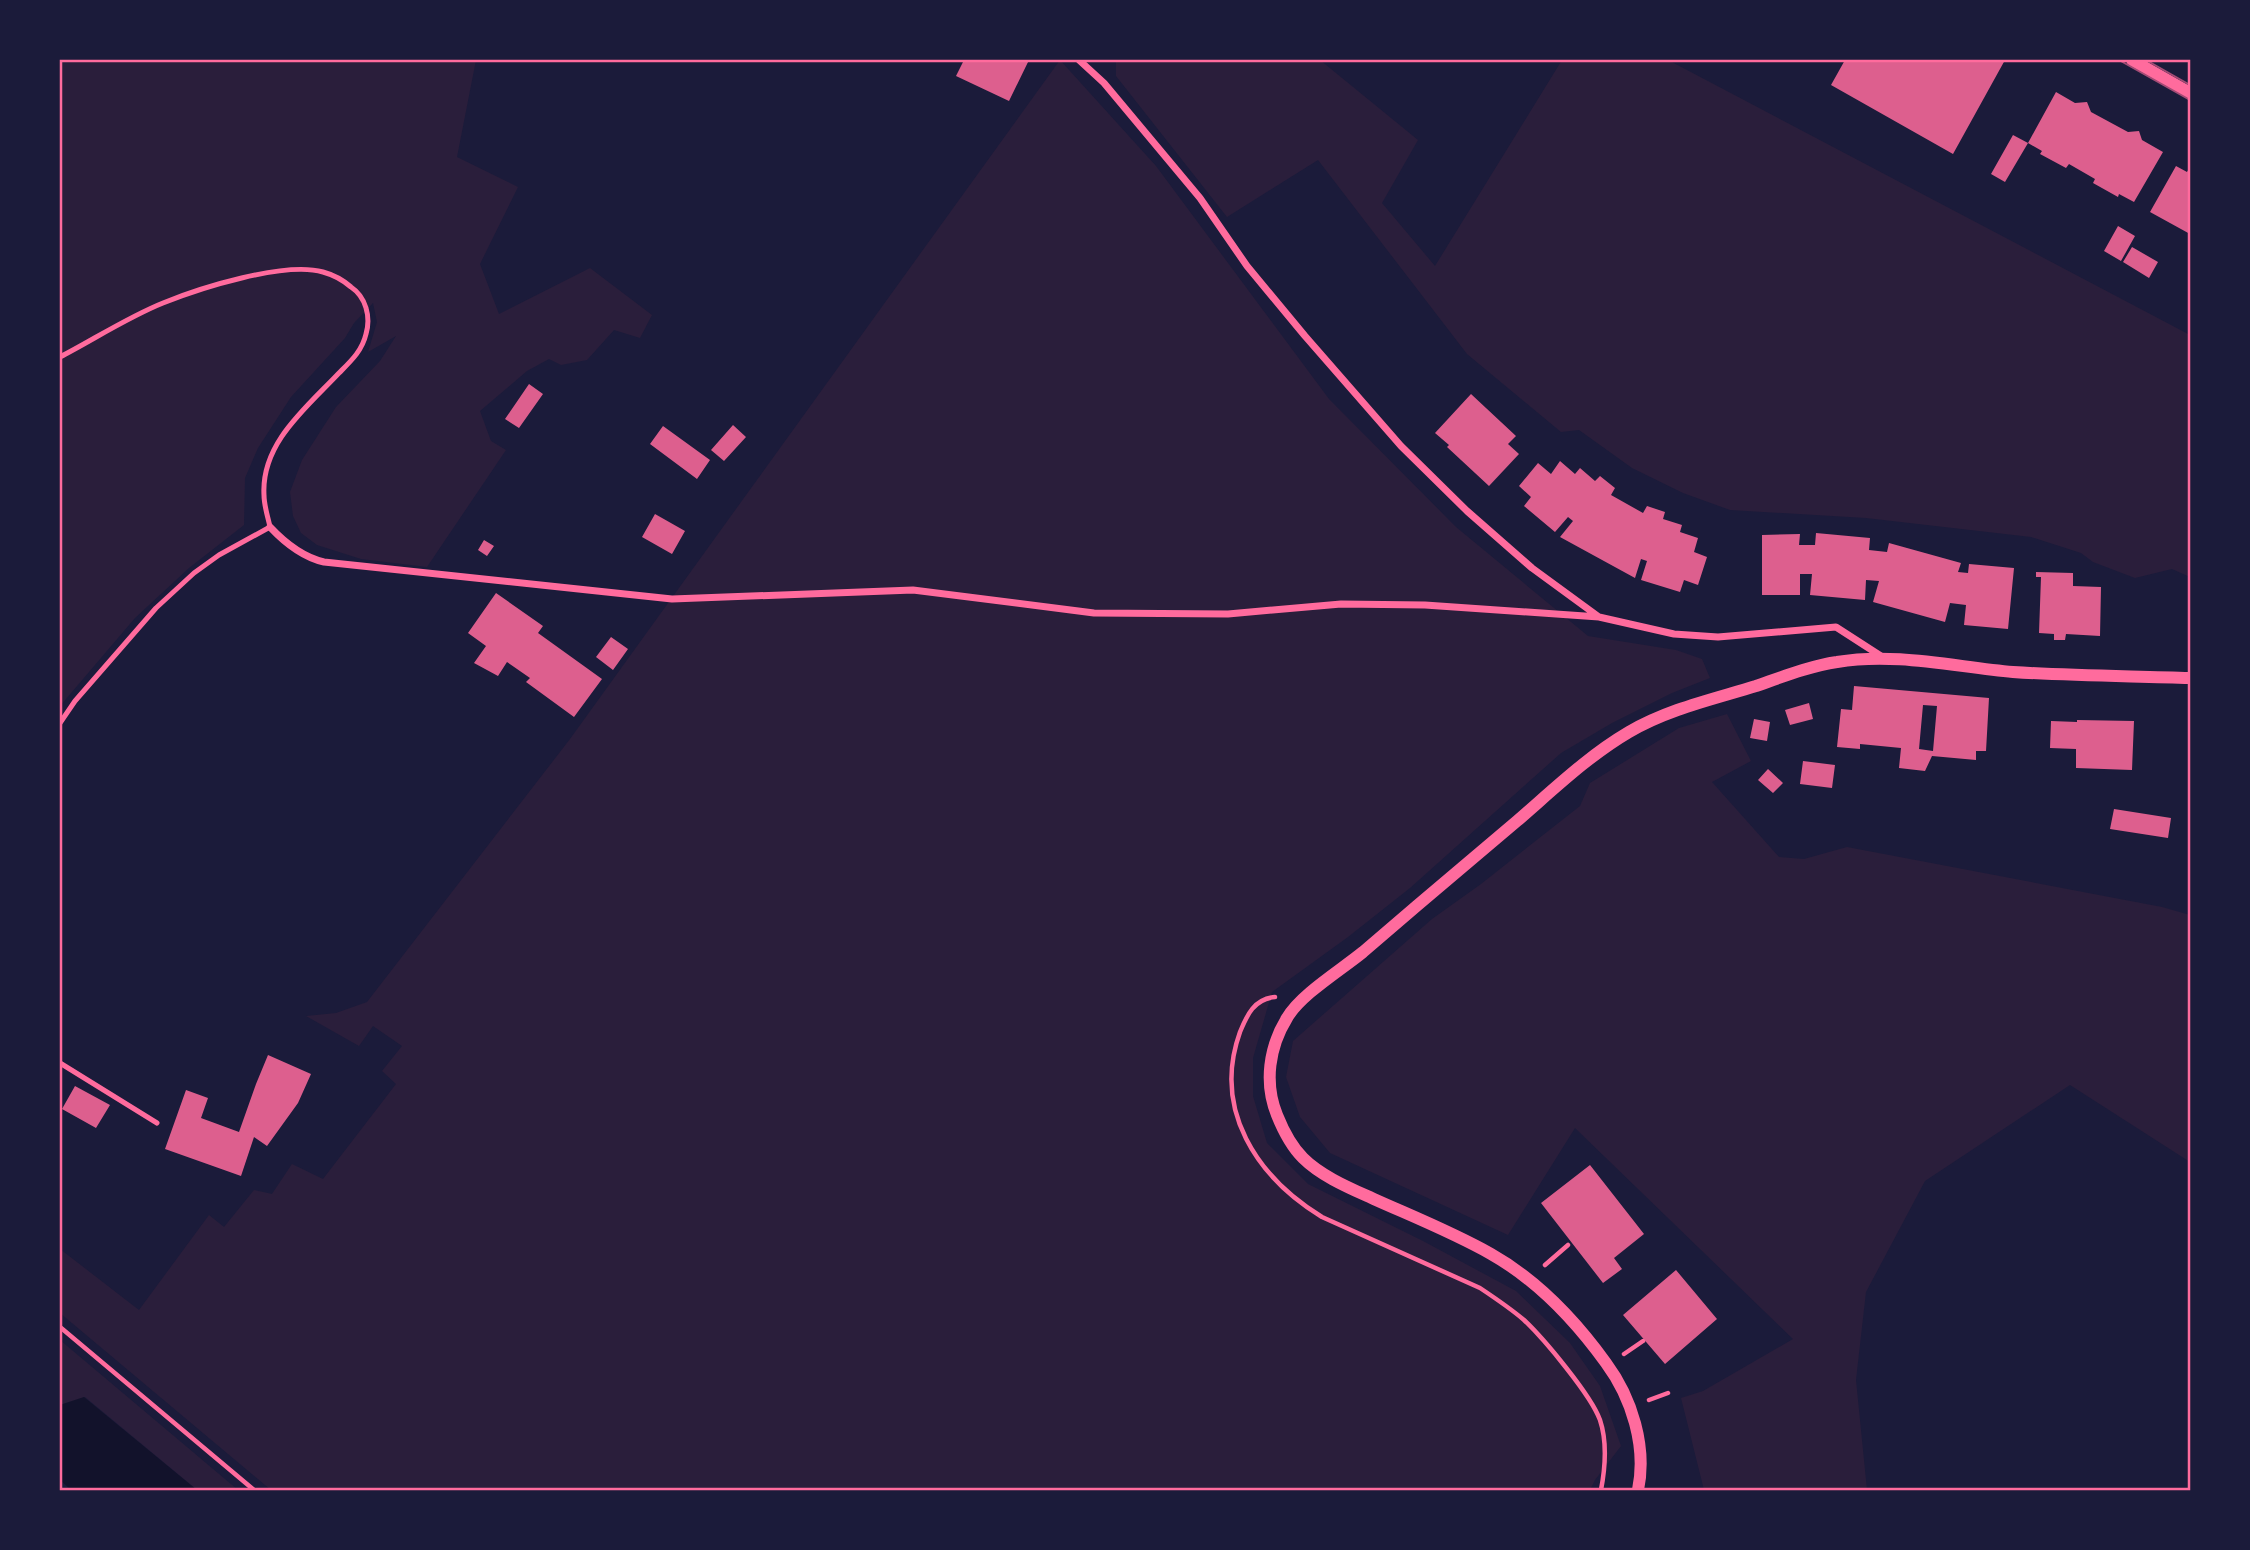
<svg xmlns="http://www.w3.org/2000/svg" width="2250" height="1550" viewBox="0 0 2250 1550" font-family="Manrope,sans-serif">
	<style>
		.green { fill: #2a1e3b }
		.water { fill: #12122b }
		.building { fill: #dd5f8e; fill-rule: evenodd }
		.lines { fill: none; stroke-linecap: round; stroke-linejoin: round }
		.path { stroke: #ff6b9d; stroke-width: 4.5 }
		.service { stroke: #ff6b9d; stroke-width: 5 }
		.minor { stroke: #ff6b9d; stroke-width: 7 }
		.tertiary { stroke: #ff6b9d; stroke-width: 12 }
		.tram { stroke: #a44b75; stroke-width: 2 }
		.neatline { fill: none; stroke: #ff6b9d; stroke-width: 2.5 }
	</style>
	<rect width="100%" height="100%" fill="#1b1b3a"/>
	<path class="green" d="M 60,60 L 476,60 L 457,157 L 518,187 L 480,264 L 499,314 L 590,268 L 652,315 L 640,338 L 614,330 L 587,360 L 561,365 L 549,359 L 527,371 L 480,411 L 491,441 L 506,450 L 427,567 L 361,559 L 317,545 L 301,533 L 293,516 L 290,492 L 302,460 L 336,407 L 380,361 L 396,336 L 368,352 L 377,322 L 373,303 L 354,323 L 345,338 L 291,397 L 258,448 L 245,478 L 244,525 L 189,568 L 135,618 L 60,706 Z
		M 1060,60 L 1156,166 L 1329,399 L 1456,527 L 1588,636 L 1676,650 L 1702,659 L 1710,678 L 1672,693 L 1612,723 L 1561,753 L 1410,888 L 1348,937 L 1272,992 L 1253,1058 L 1253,1096 L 1267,1143 L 1308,1184 L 1423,1241 L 1516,1291 L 1570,1343 L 1600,1386 L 1621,1446 L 1595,1480 L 1590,1490 L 271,1490 L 60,1313 L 60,1249 L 139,1310 L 209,1215 L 224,1227 L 254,1190 L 272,1194 L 292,1164 L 323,1179 L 396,1084 L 382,1071 L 402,1046 L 373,1026 L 359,1046 L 306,1016 L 336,1013 L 367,1002 L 570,739 Z
		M 1116,60 L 1320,60 L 1418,140 L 1382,203 L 1435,266 L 1562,60 L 1668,60 L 2190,335 L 2190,577 L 2172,569 L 2135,578 L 2093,562 L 2081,553 L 2031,537 L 1866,518 L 1730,510 L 1683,493 L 1632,468 L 1579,430 L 1561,432 L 1467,354 L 1318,160 L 1227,217 L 1116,76 Z
		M 1727,714 L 1751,761 L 1712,782 L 1779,857 L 1804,859 L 1847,847 L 2162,907 L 2190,915 L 2190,1162 L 2070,1085 L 1925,1181 L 1866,1292 L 1856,1380 L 1867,1490 L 1704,1490 L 1681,1398 L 1703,1391 L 1793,1339 L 1575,1128 L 1508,1235 L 1330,1153 L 1300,1117 L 1286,1077 L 1293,1041 L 1432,919 L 1481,884 L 1580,806 L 1590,783 L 1679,728 Z
		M 60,1340 L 238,1490 L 197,1490 L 85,1397 L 60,1405 Z"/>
	<path class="water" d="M 84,1397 L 197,1490 L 71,1490 L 60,1480 L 60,1405 Z"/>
	<path class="building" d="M 964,60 L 1029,60 L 1009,101 L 956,76 Z
		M 1845,60 L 2005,60 L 1953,154 L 1831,85 Z
		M 2056,92 L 2075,103 L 2087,102 L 2091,112 L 2128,132 L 2139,131 L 2142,140 L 2163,152 L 2134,202 L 2119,194 L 2118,197 L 2093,183 L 2095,179 L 2069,164 L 2066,168 L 2040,154 L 2042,151 L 2028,143 Z
		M 2013,135 L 2028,143 L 2005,182 L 1991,174 Z
		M 2176,166 L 2187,172 L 2190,167 L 2190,234 L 2150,212 Z
		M 2118,226 L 2135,236 L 2121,261 L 2104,251 Z
		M 2132,247 L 2158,262 L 2149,278 L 2123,262 Z
		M 529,384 L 543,394 L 519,428 L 505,419 Z
		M 1471,394 L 1516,436 L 1508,444 L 1519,454 L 1489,486 L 1447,447 L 1449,445 L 1435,433 Z
		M 733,425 L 746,437 L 724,461 L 711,450 Z
		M 663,426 L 710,460 L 697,479 L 650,444 Z
		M 1560,461 L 1575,474 L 1580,468 L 1595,481 L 1600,476 L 1615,488 L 1611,495 L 1643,513 L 1647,506 L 1665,512 L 1663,519 L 1682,525 L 1680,532 L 1698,538 L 1694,552 L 1707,557 L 1698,585 L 1684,580 L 1680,592 L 1641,580 L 1647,561 L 1641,559 L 1635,578 L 1560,537 L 1573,521 L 1568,517 L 1555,532 L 1524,506 L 1531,497 L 1519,486 L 1538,463 L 1551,474 Z
		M 655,514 L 685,531 L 672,554 L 642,537 Z
		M 1816,533 L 1870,538 L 1869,550 L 1887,552 L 1889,543 L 1961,563 L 1958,572 L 1968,573 L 1969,564 L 2014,568 L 2008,629 L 1964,625 L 1966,605 L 1950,603 L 1945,622 L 1873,602 L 1879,581 L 1866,580 L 1865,600 L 1810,595 L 1812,574 L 1800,574 L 1800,595 L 1762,595 L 1762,535 L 1800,534 L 1799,545 L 1815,545 Z
		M 484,540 L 494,546 L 487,556 L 478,550 Z
		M 2036,572 L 2073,573 L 2073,586 L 2101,587 L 2100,636 L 2066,634 L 2065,640 L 2054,640 L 2054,634 L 2039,633 L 2041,577 L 2036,577 Z
		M 496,593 L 543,626 L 538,633 L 602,679 L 574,717 L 526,682 L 530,678 L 507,662 L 498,676 L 474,663 L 486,646 L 468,633 Z
		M 611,637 L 628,649 L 613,670 L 596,657 Z
		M 1854,686 L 1989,698 L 1986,751 L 1976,751 L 1976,760 L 1932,756 L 1925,771 L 1899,768 L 1901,748 L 1860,744 L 1860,749 L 1837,747 L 1841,709 L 1852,710 ZM 1923,705 L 1937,706 L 1933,751 L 1919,749 Z
		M 1809,703 L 1813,719 L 1790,725 L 1785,710 Z
		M 1754,719 L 1770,722 L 1767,741 L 1750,738 Z
		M 2077,720 L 2134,721 L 2132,770 L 2076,768 L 2076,749 L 2050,748 L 2051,721 L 2077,722 Z
		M 1803,761 L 1835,765 L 1832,788 L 1800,784 Z
		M 1768,769 L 1783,783 L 1773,793 L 1758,780 Z
		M 2114,809 L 2171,818 L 2168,838 L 2110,829 Z
		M 268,1055 L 311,1074 L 298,1103 L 267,1146 L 254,1137 L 241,1176 L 165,1149 L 186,1090 L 208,1098 L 201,1118 L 239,1132 L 256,1084 Z
		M 75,1086 L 110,1105 L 96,1128 L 62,1109 Z
		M 1590,1165 L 1644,1234 L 1614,1258 L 1622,1269 L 1603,1283 L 1541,1203 Z
		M 1676,1270 L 1717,1319 L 1665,1364 L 1623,1315 Z"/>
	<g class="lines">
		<path class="path" d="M 1275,997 C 1254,999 1247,1015 1240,1032 C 1212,1110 1257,1177 1322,1217 L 1480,1288 C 1495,1298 1510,1308 1524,1320 C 1544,1339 1591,1395 1600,1420 C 1607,1441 1605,1469 1601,1490
			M 1545,1265 L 1568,1245
			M 60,1327 L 254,1490
			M 1624,1354 L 1643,1341
			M 1649,1400 L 1668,1393"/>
		<path class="service" d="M 60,357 C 93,340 128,317 163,303 C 200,288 285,261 323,272 C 334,275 343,280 351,287 C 366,297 371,317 366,334 C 362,351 351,361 339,373 C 307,407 261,443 264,495 C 264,506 268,517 270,527 L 219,555 L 194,573 L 156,608 L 75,701 L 60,723
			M 60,1063 L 157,1123"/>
		<path class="minor" d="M 1079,60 L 1104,83 L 1200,198 L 1247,266 L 1305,336 L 1401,446 L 1467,511 L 1532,568 L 1599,617 L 1674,634 L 1718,637 L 1836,627 L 1884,658
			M 270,527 C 285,543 302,557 324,562 L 672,599 L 913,590 L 1094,613 L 1228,614 L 1341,604 L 1425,605 L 1599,617"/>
		<path class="tertiary" d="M 2132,60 L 2190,93
			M 1638,1490 C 1647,1447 1632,1398 1606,1363 C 1575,1320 1537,1280 1491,1254 C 1454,1233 1414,1217 1376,1200 C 1352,1189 1322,1177 1303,1158 C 1291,1146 1283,1130 1277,1115 C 1264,1083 1269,1047 1287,1018 C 1300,995 1341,970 1363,952 C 1414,908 1466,864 1517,821 C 1553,790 1588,756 1629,732 C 1668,709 1714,699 1756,686 C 1782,677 1810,666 1837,662 C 1895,652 1955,667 2013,672 C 2072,676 2132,676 2190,678"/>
		<path class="tram" d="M 2119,60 L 2190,100
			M 2146,60 L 2190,85"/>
	</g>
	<rect width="2250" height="1550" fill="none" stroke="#1b1b3a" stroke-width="122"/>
	<rect x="61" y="61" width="2128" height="1428" class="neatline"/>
</svg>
